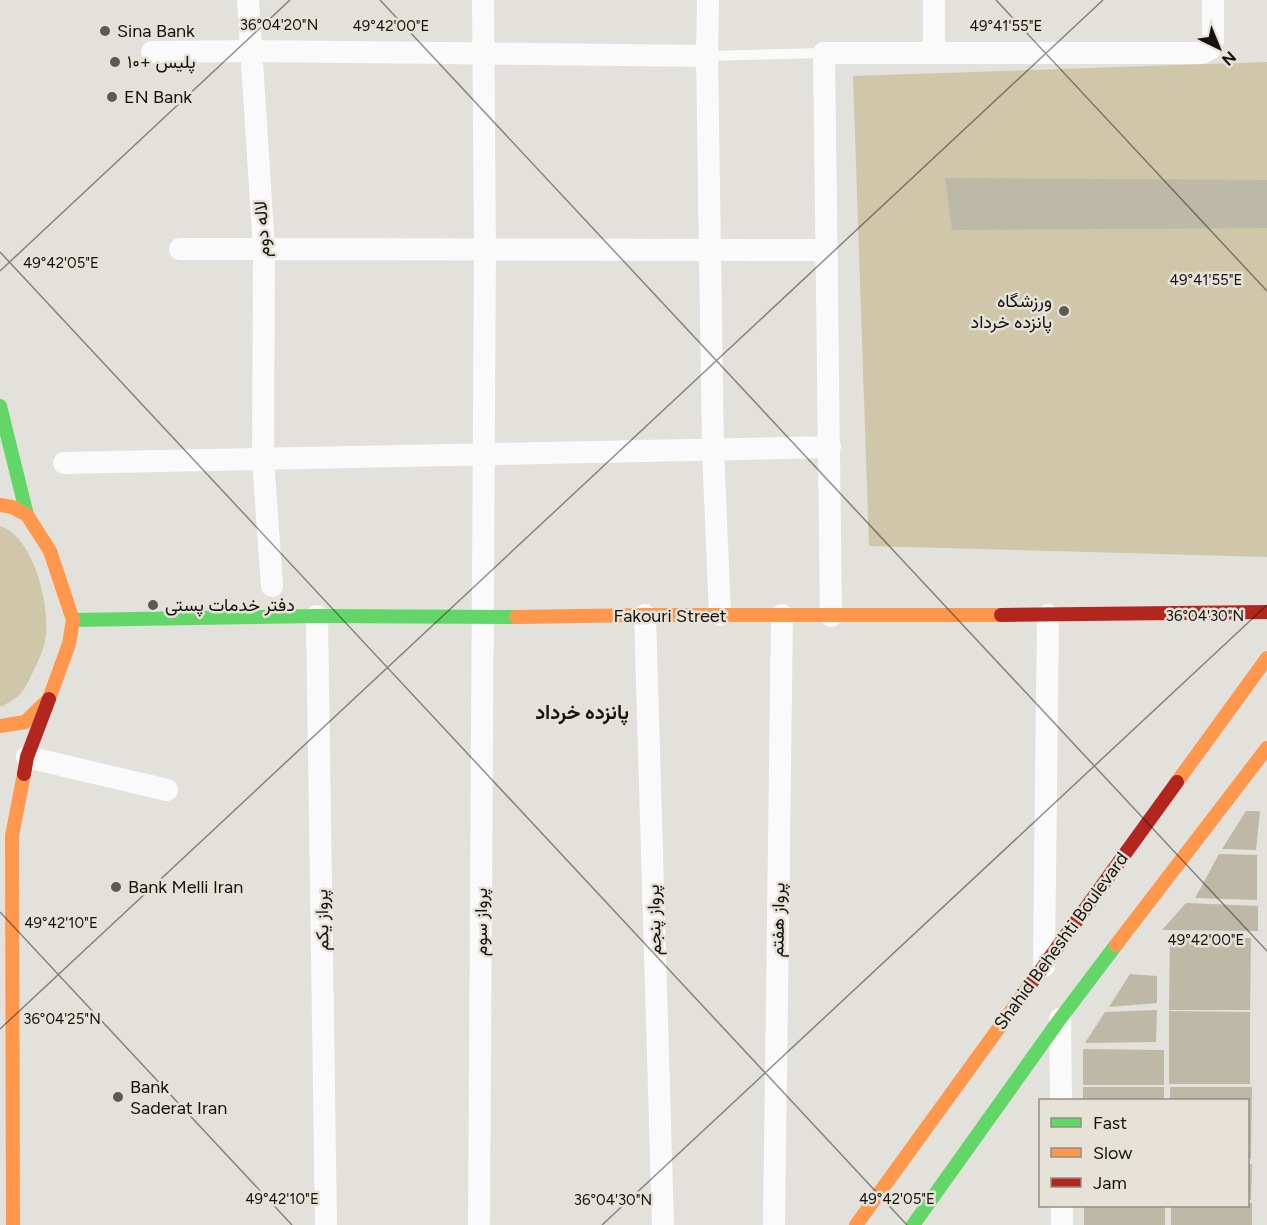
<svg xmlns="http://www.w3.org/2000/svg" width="1267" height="1225" viewBox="0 0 1267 1225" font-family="Figtree,Vazirmatn,sans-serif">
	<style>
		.green { fill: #d0c6aa }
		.building { fill: #beb8a7 }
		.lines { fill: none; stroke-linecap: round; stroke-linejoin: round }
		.lane { stroke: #fbfafa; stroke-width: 10 }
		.street { stroke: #fbfafa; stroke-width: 22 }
		.fast { stroke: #63d668; stroke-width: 14 }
		.slow { stroke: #ff974d; stroke-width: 14 }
		.jam { stroke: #b3261e; stroke-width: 14 }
		.ticks { fill: none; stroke: #14120f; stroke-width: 1.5; stroke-opacity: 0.45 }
		.poi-dot { fill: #5c5a57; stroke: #e6e2d8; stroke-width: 2 }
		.labels { text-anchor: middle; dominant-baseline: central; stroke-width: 5; stroke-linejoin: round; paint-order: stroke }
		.poi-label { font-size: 18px; fill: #14120f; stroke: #e6e2d8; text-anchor: start }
		.street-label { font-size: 18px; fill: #14120f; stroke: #e6e2d8 }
		.neighbourhood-label { font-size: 20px; font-weight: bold; fill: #14120f; stroke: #e6e2d8 }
		.ticks-label { font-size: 15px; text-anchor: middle; fill: #14120f; stroke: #e6e2d8; stroke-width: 5; stroke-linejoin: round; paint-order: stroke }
	</style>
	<rect width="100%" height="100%" fill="#e2e1dc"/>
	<path class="green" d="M 1267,62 L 1267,557 L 869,546 L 853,76 Z
		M 0,526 C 35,536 53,614 44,645 C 42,654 27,686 22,692 C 17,698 9,702 3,706 L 0,706 Z"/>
	<path class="building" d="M 945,178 L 1267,180 L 1267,228 L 952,230 Z
		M 1246,811 L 1260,811 L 1256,850 L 1222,849 Z
		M 1219,854 L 1257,855 L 1257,900 L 1195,898 Z
		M 1186,903 L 1258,906 L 1258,931 L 1162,930 Z
		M 1170,938 L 1251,938 L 1250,1010 L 1169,1010 Z
		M 1130,974 L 1157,976 L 1157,1003 L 1109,1007 Z
		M 1157,1010 L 1156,1042 L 1085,1043 L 1105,1012 Z
		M 1169,1011 L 1250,1012 L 1250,1084 L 1169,1084 Z
		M 1083,1049 L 1164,1050 L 1164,1085 L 1083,1085 Z
		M 1083,1087 L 1164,1087 L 1164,1100 L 1083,1100 Z
		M 1170,1087 L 1252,1087 L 1251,1159 L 1248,1159 L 1248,1100 L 1170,1100 Z
		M 1248,1164 L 1252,1164 L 1251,1200 L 1248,1200 Z
		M 1248,1203 L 1252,1203 L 1252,1225 L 1171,1225 L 1171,1206 L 1248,1206 Z
		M 1084,1206 L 1165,1206 L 1165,1225 L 1084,1225 Z"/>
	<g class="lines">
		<path class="lane" d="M 707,56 L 824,53"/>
		<path class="street" d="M 248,0 L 264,249 L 263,459 L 272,586
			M 708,0 L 707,56 L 713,449 L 720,615
			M 152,52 L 251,51 L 707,56
			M 934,52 L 934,0
			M 180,249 L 826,250
			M 64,463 L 830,447
			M 645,615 L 663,1225
			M 317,616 L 326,1225
			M 831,616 L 824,53 L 1202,53 L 1210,49 L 1213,40 L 1213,0
			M 27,757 L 167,790
			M 1044,966 L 1048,615
			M 1060,1019 L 1061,1100
			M 1062,1206 L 1062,1225
			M 479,1225 L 485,250 L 483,0
			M 774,1225 L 782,615"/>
		<path class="fast" d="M 0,406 L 27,515
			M 73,620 L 317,616 L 516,617
			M 913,1225 L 1060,1019 L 1116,945"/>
		<path class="slow" d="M 0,505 L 12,507 L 27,515 L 50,551 L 73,620 L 69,644 L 49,699 L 25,722 L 0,726
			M 516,617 L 645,615 L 1001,615
			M 1177,782 L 1267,658
			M 1116,945 L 1267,748
			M 13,1225 L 12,836 L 24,774
			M 856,1225 L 1030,985"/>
		<path class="jam" d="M 1001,615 L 1267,612
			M 24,774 L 27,757 L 49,699
			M 1030,985 L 1177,782"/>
	</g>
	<path class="ticks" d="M 380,0 L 1267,951M 996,0 L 1267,291M 0,252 L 907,1225M 0,271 L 290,0M 0,912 L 292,1225M 0,1029 L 1103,0M 602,1225 L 1267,605"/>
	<g class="poi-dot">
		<circle cx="105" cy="31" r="6"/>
		<circle cx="115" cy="62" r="6"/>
		<circle cx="112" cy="97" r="6"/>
		<circle cx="1064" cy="311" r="6"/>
		<circle cx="153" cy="605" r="6"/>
		<circle cx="116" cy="887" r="6"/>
		<circle cx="118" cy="1097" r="6"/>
	</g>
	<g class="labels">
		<g class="poi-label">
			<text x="117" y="31">Sina Bank</text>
			<text x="127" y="62">پلیس +۱۰</text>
			<text x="124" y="97">EN Bank</text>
			<text x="1052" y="301" text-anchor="end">ورزشگاه<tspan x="1052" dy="21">پانزده خرداد</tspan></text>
			<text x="165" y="605">دفتر خدمات پستی</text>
			<text x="128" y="887">Bank Melli Iran</text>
			<text x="130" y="1087">Bank<tspan x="130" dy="21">Saderat Iran</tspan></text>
		</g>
		<g class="street-label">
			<text transform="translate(262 229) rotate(-93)">لاله دوم</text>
			<text x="670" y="616">Fakouri Street</text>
			<text transform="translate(322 920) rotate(-91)">پرواز یکم</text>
			<text transform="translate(654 920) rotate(-92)">پرواز پنجم</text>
			<text transform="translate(778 920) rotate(-89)">پرواز هفتم</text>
			<text transform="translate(481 922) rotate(-90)">پرواز سوم</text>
			<text transform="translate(1061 941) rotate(-54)">Shahid Beheshti Boulevard</text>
		</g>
		<g class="neighbourhood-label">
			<text x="582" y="712">پانزده خرداد</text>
		</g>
	</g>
	<g class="ticks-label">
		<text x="279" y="30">36°04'20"N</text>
		<text x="391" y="31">49°42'00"E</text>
		<text x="1006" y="31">49°41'55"E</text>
		<text x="61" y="268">49°42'05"E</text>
		<text x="1206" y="285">49°41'55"E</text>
		<text x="1205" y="621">36°04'30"N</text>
		<text x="61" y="928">49°42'10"E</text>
		<text x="1206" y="945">49°42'00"E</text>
		<text x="62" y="1024">36°04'25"N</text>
		<text x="282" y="1204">49°42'10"E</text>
		<text x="897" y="1204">49°42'05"E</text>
		<text x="613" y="1205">36°04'30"N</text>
	</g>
	<rect x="1039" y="1099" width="210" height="108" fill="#e6e2d8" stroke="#928f88" stroke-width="1.5"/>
	<rect x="1051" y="1118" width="30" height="9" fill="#63d668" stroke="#928f88" stroke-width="1.5"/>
	<text x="1093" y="1129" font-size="18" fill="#14120f">Fast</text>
	<rect x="1051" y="1148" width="30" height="9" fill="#ff974d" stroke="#928f88" stroke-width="1.5"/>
	<text x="1093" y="1159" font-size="18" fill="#14120f">Slow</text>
	<rect x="1051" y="1178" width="30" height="9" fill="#b3261e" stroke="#928f88" stroke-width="1.5"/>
	<text x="1093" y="1189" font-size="18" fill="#14120f">Jam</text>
	<g transform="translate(1219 48) rotate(137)" stroke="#e6e2d8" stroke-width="4.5" paint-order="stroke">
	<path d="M0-4.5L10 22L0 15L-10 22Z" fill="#14120f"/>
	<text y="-9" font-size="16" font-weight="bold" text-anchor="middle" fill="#14120f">N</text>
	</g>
</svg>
